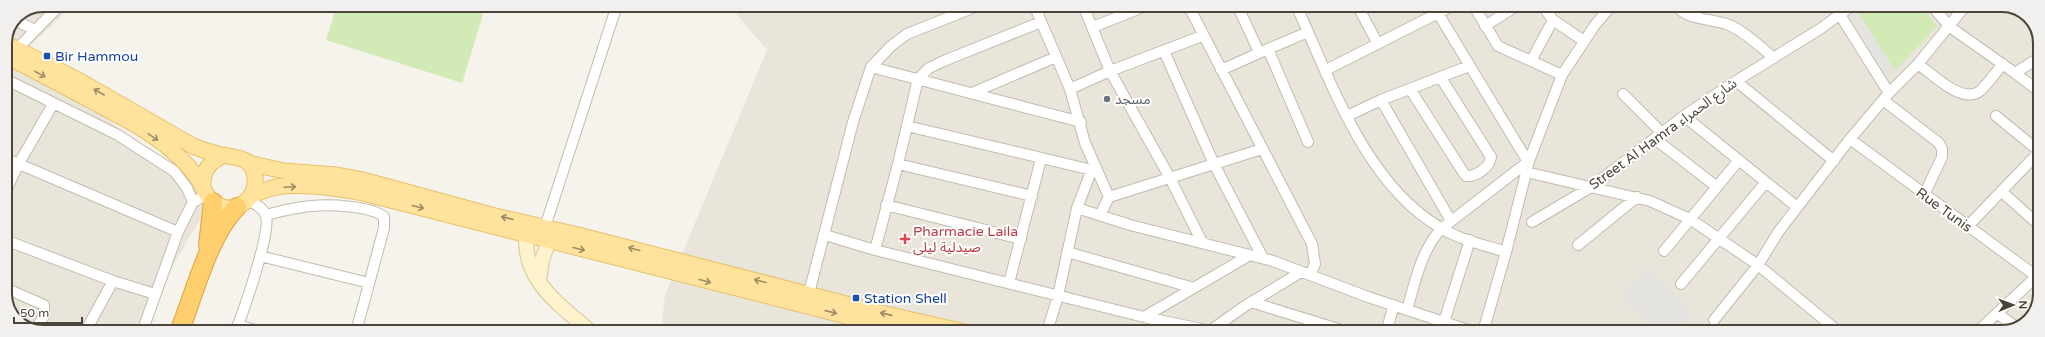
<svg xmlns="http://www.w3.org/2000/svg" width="2045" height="337" viewBox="0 0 2045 337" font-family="'Varela Round','Noto Sans Arabic',sans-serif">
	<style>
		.residential { fill: #eae5da }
		.green { fill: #d2eab5 }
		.parking { fill: #e5e3e0 }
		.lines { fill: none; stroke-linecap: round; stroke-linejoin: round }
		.street-casing { stroke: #c2bbae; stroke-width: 12 }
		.secondary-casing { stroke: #d6c79b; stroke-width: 16 }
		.primary-casing { stroke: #e6c16a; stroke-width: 17 }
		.highway-casing { stroke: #e0a43c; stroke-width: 20 }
		.street { stroke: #fff; stroke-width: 10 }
		.secondary { stroke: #fff3cd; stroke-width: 14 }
		.primary { stroke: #ffe39c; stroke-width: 15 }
		.highway { stroke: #ffcf6e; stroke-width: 18 }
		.oneway { stroke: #9c8c66 }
		.transit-dot { fill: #1a4fb4; stroke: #fff; stroke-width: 1.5 }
		.worship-dot { fill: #6b7280; stroke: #fff; stroke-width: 1.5 }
		.health-dot { fill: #e0444e; stroke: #fff; stroke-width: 1.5 }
		.labels { text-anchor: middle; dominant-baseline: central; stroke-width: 4; stroke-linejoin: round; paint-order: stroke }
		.transit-label { font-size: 14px; fill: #164399; stroke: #fff; text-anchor: start }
		.worship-label { font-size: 14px; fill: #5b616d; stroke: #fff; text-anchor: start }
		.street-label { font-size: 14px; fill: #4b4439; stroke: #fff }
		.health-label { font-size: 14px; fill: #be3a42; stroke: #fff; text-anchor: start }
		.rim { fill: none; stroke: #4b4439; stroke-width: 2 }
	</style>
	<rect width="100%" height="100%" fill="#f6f3ec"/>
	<path class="residential" d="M 43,5 L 73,5 L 26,50 L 209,204 L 134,332 L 38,332 L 16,321 L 5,298 L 5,43 L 16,16 Z
		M 729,5 L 2007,5 L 2029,16 L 2040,39 L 2040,299 L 2027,323 L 2002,332 L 661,332 L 665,295 L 767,50 Z"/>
	<path class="green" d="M 337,5 L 486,5 L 462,83 L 326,40 Z
		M 1864,5 L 1920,5 L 1937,26 L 1895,71 L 1857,11 Z"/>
	<path class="parking" d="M 1857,11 L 1895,71 L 1887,78 L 1849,15 Z
		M 1648,267 L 1694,313 L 1679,332 L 1657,332 L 1620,294 Z"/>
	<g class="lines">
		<defs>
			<path id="street" d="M 1034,5 L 1070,89 L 1085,143 L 1109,197
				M 1083,5 L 1110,71 L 1170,178 L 1202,242
				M 1188,5 L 1312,244 L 1315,264 L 1310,275
				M 1237,5 L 1259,52
				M 1296,5 C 1331,81 1365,184 1441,228 C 1460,240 1485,245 1506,252
				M 1357,5 L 1378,44
				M 1433,5 L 1528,162
				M 1473,5 L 1498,46 L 1562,75
				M 1542,5 L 1553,20 L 1584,41
				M 1675,5 C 1688,21 1711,18 1729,25 C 1746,32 1760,47 1774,58
				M 1931,5 L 1950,27 L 2015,73 L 2040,57
				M 1840,15 L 1889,93
				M 15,20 L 35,30
				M 1485,26 L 1518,5
				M 1093,27 L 1148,5
				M 1268,49 L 1308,32
				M 1164,51 L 1214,164 L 1263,258
				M 13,53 L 60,5
				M 1531,61 L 1553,20
				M 1918,64 C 1932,74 1963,105 1980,91 C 1988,84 1995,73 2003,64
				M 871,67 L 1081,122
				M 1221,70 L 1268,49 L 1308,142
				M 1326,70 L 1454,5
				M 2015,73 L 2040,92
				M 5,79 L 118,135 L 141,150 L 174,171 L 187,188 L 193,202
				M 1736,81 L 1834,161
				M 1070,89 L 1110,71 L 1202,36
				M 1410,89 L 1463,172 L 1466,176 C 1476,177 1490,167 1491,157 L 1441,78
				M 972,93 L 1056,57
				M 1623,94 L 1662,133
				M 1381,100 L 1451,221
				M 1883,100 L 1939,143 L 1942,149 L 1942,157 L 1924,195
				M 1347,116 L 1381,100 L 1469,66
				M 1684,116 L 1797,207
				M 1996,116 L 2040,152
				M 907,126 L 1092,170
				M 1655,139 L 1717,187
				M 1850,139 L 2040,279
				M 5,158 L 178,232
				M 898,164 L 1032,196
				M 1526,172 L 1650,201 L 1690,219 L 1758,265 L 1839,332
				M 2001,191 L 2040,226
				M 5,193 L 18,165 L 53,104
				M 886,205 L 1021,239
				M 1077,208 L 1130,225 L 1273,261 L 1368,297 L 1474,332
				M 266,215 C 281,211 296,207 312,206 C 328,204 372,206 384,217 L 384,228 L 356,332
				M 1100,215 L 1109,197 L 1262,149
				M 1532,222 L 1591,187 L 1684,116 L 1736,81 L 1820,29 L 1853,5
				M 1968,226 L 2040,151
				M 545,227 L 617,5
				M 825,235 L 875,250 L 1144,317 L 1216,332
				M 5,240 L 113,281 L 155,294
				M 1578,245 L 1637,197
				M 875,250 L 898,164 L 918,79 L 929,68 L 946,60 L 1041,22
				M 1664,251 L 1739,160
				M 1067,252 L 1194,288
				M 260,256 L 369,283
				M 1009,283 L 1041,159
				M 1681,284 L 1766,182
				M 5,288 L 44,305 L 44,316 L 35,330
				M 809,293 L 853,122 L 871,67 L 891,46 L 907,34 L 980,5
				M 1251,302 L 1348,332
				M 1407,310 C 1415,282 1421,251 1441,229 L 1529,161
				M 1998,314 L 2016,327
				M 1144,317 L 1250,255
				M 1714,320 L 1758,265 L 1779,231 L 1850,139 L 1889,93 L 1918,64 L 1966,5
				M 1444,322 L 1470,240
				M 238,325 L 262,332
				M 1211,330 L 1245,306 L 1301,272
				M 85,332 L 113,281
				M 142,332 L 178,232 L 193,202 L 199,199
				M 235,332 C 243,313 271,233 266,216 C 264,208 255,204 248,200
				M 858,332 L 861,319
				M 1047,332 L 1058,296 L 1077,208 L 1094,164
				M 1386,332 L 1394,305
				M 1483,332 L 1506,252 L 1529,161 L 1562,75 L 1595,25 L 1612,5
				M 1977,332 L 2036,277"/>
			<path id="secondary" d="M 528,224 C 517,276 555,301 591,332
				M 539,281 L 542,260 L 553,230"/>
			<path id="primary" d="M 5,56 C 33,69 61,85 88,99 C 114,113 141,126 164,144 C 176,154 187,163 196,176 C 204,186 206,201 220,206 C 238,214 257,197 255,178 C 253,157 238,158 222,155 C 212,153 203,150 193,146 L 80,81 L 5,43
				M 248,163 L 284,171 L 337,175 L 363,180 L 491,215 L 578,235 L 877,312 L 965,332
				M 203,188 C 202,171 209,161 225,155
				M 252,195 C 260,192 268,189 276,187 C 305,183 335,188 363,193 L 909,332"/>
			<path id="highway" d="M 208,245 L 213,202
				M 179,332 C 195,293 208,236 237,207"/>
		</defs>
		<use href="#street" class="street-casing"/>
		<use href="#secondary" class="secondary-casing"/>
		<use href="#primary" class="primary-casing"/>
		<use href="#highway" class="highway-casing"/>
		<use href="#street" class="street"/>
		<use href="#secondary" class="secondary"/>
		<use href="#primary" class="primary"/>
		<use href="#highway" class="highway"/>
	</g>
	<defs><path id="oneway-shaft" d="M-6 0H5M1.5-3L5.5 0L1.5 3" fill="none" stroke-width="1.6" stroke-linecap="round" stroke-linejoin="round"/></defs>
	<g class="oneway">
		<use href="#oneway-shaft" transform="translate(40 74) rotate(28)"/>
		<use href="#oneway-shaft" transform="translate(99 92) rotate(-150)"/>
		<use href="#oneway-shaft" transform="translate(153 137) rotate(34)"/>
		<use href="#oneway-shaft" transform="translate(290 187) rotate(-3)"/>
		<use href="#oneway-shaft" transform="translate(418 207) rotate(14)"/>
		<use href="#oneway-shaft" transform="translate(507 218) rotate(-167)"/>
		<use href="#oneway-shaft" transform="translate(579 249) rotate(14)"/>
		<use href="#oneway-shaft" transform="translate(634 249) rotate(-165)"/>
		<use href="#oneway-shaft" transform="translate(705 281) rotate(15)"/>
		<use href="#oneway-shaft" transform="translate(760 281) rotate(-166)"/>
		<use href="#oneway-shaft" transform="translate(831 312) rotate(13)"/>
		<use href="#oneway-shaft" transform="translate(886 314) rotate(-167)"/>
	</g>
	<g class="transit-dot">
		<rect x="43" y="52" width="8" height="8" rx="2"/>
		<rect x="852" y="294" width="8" height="8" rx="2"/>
	</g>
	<circle class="worship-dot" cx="1107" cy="99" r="4"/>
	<path class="health-dot" d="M903 233h4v4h4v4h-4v4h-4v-4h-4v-4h4z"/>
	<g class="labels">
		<g class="transit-label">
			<text x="55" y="56">Bir Hammou</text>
			<text x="864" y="298">Station Shell</text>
		</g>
		<g class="worship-label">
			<text x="1115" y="99">مسجد</text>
		</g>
		<g class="street-label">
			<text transform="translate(1663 134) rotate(-36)">Street Al Hamra شارع الحمراء</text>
			<text transform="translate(1944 210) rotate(36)">Rue Tunis</text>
		</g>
		<g class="health-label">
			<text x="913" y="231">Pharmacie Laila<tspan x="913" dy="16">صيدلية ليلى</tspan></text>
		</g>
	</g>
	<path d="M0 0H2045V337H0ZM43 12H2002A31 31 0 0 1 2033 43V294A31 31 0 0 1 2002 325H43A31 31 0 0 1 12 294V43A31 31 0 0 1 43 12Z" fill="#f1f0ef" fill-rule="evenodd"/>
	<path class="rim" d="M43 12H2002A31 31 0 0 1 2033 43V294A31 31 0 0 1 2002 325H43A31 31 0 0 1 12 294V43A31 31 0 0 1 43 12Z"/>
	<g transform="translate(2013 305) rotate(89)" stroke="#ffffff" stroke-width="3" paint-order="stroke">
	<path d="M0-3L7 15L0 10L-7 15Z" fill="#4b4439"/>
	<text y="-6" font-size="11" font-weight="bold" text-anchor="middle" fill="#4b4439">N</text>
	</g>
	<path d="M14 317v6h68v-6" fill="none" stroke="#4b4439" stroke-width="2"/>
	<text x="20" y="317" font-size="12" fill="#4b4439" stroke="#ffffff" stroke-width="3" paint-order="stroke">50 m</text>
</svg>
